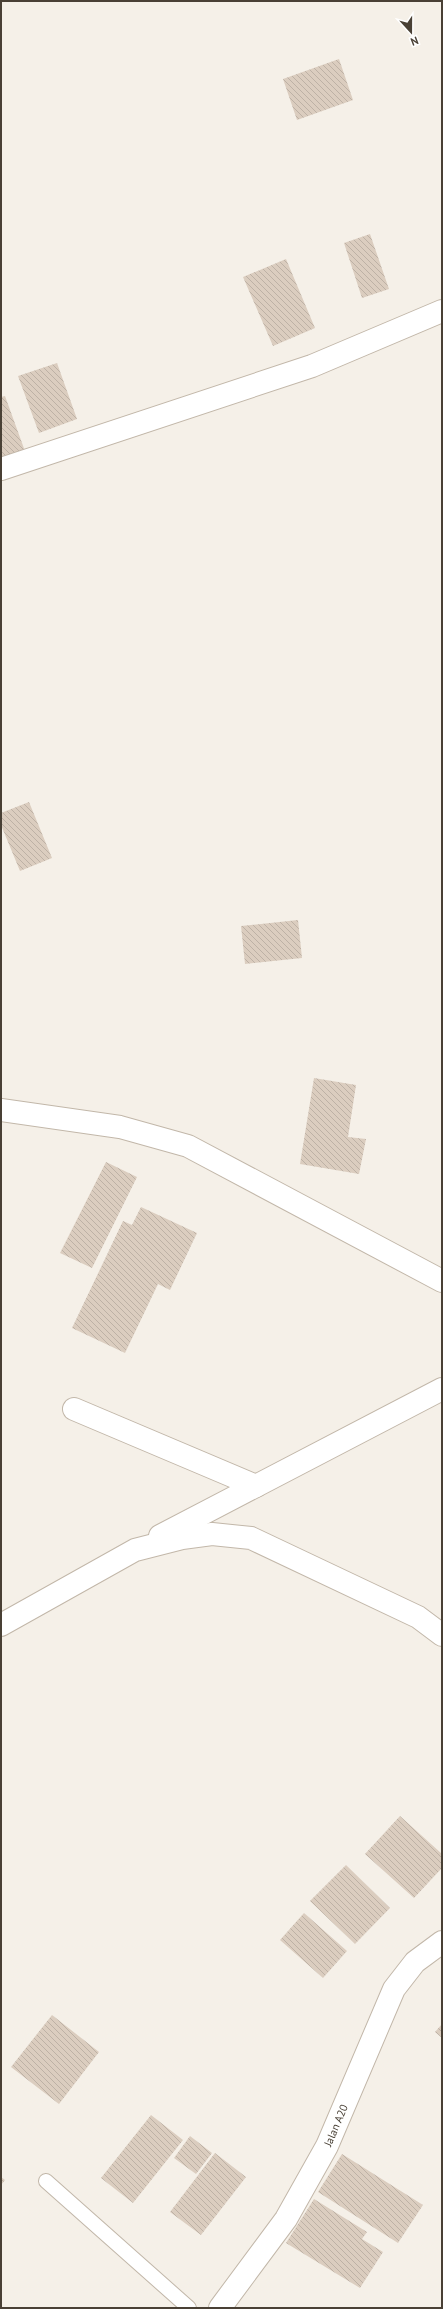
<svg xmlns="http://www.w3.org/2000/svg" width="443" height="2309" viewBox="0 0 443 2309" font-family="'PT Sans',sans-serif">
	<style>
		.building { fill: url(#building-back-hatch) }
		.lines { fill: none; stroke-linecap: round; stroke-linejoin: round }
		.lane-casing { stroke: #c2b7a9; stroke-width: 16 }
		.street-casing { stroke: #c2b7a9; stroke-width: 24 }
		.lane { stroke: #fff; stroke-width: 14 }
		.street { stroke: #fff; stroke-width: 22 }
		.labels { text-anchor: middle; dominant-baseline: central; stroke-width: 3; stroke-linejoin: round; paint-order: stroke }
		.street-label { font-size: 11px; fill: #494035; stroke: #fff }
	</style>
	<defs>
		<pattern id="building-back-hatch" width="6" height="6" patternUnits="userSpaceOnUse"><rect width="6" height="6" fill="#dbcdbf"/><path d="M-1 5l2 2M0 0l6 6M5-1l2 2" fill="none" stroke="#bdb1a5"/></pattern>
	</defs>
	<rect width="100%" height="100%" fill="#f5f0e8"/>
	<path class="building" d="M 339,59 L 353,100 L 297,120 L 283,79 Z
		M 370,234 L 389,289 L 362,298 L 344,243 Z
		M 286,259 L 315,328 L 273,346 L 243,277 Z
		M 57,363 L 77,419 L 39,433 L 18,376 Z
		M 5,396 L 26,454 L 1,463 L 1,397 Z
		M 29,802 L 52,858 L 20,871 L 1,825 L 1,813 Z
		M 298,920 L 302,958 L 245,964 L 241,926 Z
		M 314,1078 L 356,1085 L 348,1137 L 366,1139 L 359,1174 L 300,1164 Z
		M 106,1162 L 137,1177 L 92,1268 L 60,1253 Z
		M 141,1207 L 197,1233 L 170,1290 L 158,1284 L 125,1353 L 72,1328 L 123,1221 L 132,1225 Z
		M 400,1816 L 442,1854 L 442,1868 L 414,1898 L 365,1854 Z
		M 346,1865 L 390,1908 L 355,1944 L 310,1901 Z
		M 304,1913 L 347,1951 L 323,1978 L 280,1940 Z
		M 52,2015 L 99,2052 L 59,2104 L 11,2067 Z
		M 442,2024 L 442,2038 L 435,2032 Z
		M 151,2115 L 183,2140 L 133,2203 L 101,2178 Z
		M 190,2136 L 212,2153 L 196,2174 L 174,2158 Z
		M 215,2153 L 246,2177 L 201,2235 L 170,2212 Z
		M 342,2154 L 423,2205 L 398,2243 L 318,2192 Z
		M 1,2177 L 5,2180 L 1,2185 Z
		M 314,2199 L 367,2232 L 362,2239 L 383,2252 L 360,2288 L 286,2243 Z"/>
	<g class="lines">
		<defs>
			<path id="lane" d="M 46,2181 L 189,2308"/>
			<g id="street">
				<path d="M 1,469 L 312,366 L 442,311"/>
				<path d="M 1,1110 L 120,1127 L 188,1146 L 442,1281"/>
				<path d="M 74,1409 L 256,1486"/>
				<path d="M 160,1536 L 442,1389"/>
				<path d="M 1,1625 L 135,1550 L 182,1538 L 212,1534 L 251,1538 L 418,1617 L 442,1635"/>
				<path id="s1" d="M 220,2308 L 286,2219 L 327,2146 L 394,1989 L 415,1962 L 442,1942"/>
			</g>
		</defs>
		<use href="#lane" class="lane-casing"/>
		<use href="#street" class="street-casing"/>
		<use href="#lane" class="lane"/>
		<use href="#street" class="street"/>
	</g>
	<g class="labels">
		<g class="street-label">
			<text stroke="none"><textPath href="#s1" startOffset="217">Jalan A20</textPath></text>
		</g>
	</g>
	<rect width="443" height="2309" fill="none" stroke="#494035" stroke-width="4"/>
	<g transform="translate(411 32) rotate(159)" stroke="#ffffff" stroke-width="3" paint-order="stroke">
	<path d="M0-3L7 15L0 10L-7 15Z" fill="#494035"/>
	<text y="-6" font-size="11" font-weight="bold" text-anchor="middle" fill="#494035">N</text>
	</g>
</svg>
